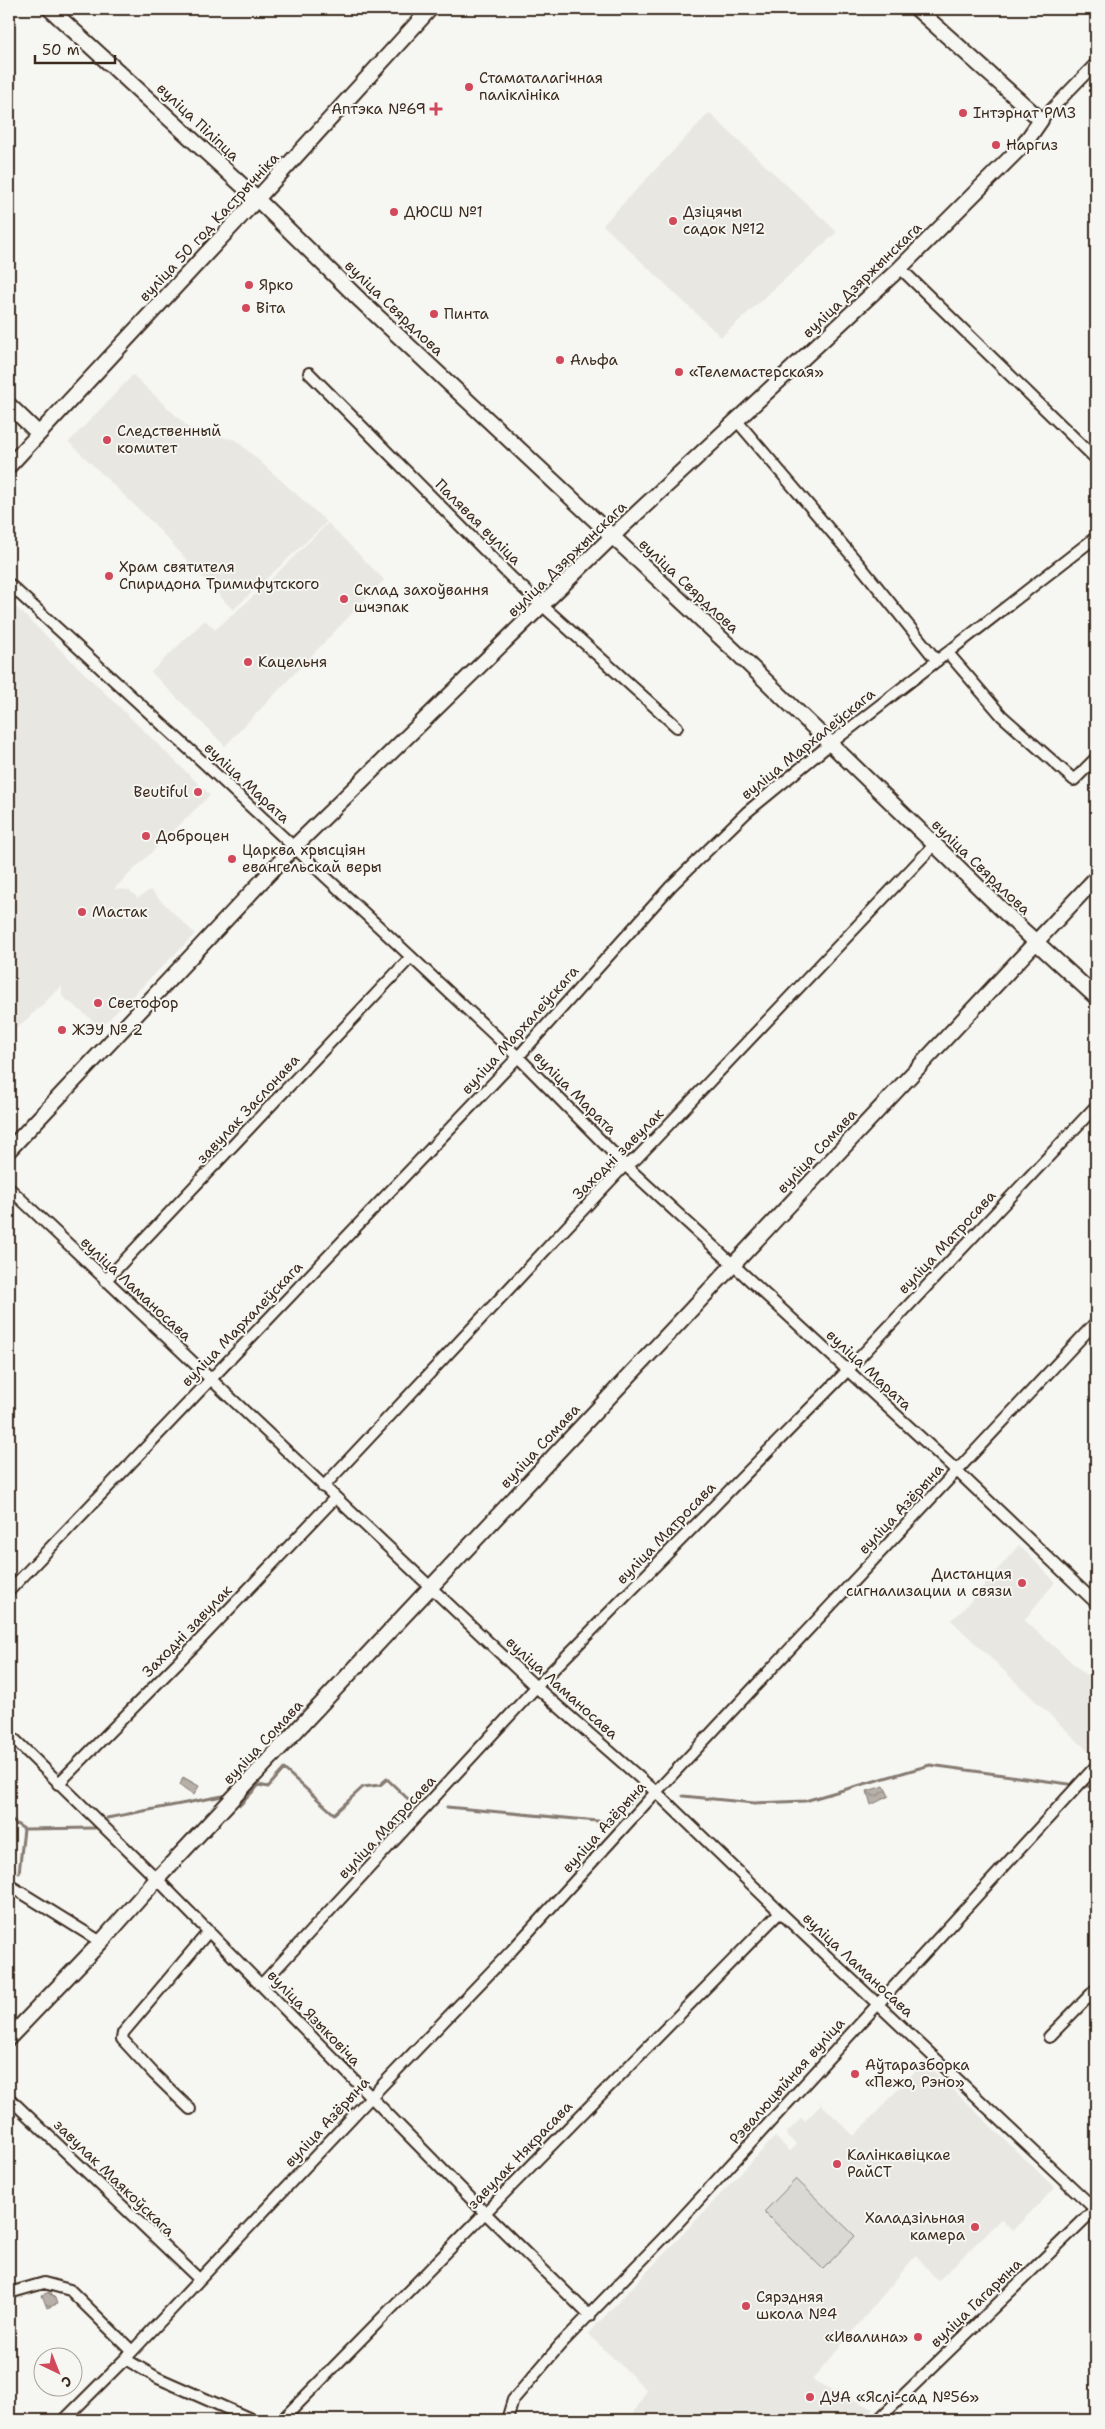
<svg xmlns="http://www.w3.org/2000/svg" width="1105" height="2429" viewBox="0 0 1105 2429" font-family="'Shantell Sans',sans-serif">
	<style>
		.built { fill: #e8e7e2 }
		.park { fill: #dad9d3; stroke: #8a8278 }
		.water { fill: url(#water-waves); stroke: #857a71 }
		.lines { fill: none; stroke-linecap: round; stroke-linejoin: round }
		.stream { stroke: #857a71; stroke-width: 3 }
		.street-casing { stroke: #3b2a1e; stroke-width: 14 }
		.secondary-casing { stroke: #3b2a1e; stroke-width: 18 }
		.street { stroke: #f6f6f2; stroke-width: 10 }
		.secondary { stroke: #f6f6f2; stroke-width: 14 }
		.poi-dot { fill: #d1495b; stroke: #f6f6f2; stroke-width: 2 }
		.labels { text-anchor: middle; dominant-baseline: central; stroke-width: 4; stroke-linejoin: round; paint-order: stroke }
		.poi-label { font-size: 15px; fill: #3b2a1e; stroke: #f6f6f2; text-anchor: start }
		.street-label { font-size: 15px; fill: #3b2a1e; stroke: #f6f6f2 }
	</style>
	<defs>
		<pattern id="water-waves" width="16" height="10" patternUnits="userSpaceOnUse" patternTransform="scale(1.25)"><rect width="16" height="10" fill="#b6b0a9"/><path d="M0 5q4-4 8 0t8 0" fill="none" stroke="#958f89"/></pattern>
	</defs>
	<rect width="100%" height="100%" fill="#f6f6f2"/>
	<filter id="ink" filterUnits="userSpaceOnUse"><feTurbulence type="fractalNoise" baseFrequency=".02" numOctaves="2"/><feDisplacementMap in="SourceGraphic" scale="10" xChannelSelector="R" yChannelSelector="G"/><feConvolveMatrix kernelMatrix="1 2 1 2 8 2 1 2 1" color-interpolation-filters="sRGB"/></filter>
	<g filter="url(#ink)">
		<path class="built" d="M 709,113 L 837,232 L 721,337 L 603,225 Z
			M 133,375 L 192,431 L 236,440 L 327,522 L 233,610 L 153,523 L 69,442 Z
			M 328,523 L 384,580 L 225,746 L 151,672 L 205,620 L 215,630 L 257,593 Z
			M 9,600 L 210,795 L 114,889 L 129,890 L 138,898 L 150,890 L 195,934 L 101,1027 L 62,996 L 62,986 L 26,1020 L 9,1033 Z
			M 1019,1545 L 1055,1582 L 1024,1620 L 1096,1684 L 1096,1745 L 1090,1753 L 951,1620 L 962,1611 Z
			M 924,2062 L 1055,2188 L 1012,2231 L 1001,2219 L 938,2281 L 916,2255 L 820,2371 L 812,2380 L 873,2409 L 862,2420 L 630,2420 L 647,2390 L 588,2334 L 775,2137 L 790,2151 L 797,2145 L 786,2134 L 801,2118 L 805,2121 L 821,2105 L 816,2099 L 854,2136 Z"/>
		<path class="park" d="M 796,2179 L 855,2236 L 823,2269 L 764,2212 Z"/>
		<path class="water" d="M 183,1777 L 199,1786 L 194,1795 L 180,1785 Z
			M 884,1786 L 889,1796 L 871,1805 L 867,1791 Z
			M 49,2292 L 55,2298 L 57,2304 L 47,2308 L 42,2295 Z"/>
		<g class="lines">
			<path class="stream" d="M 1087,1786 L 1096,1788
				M 683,1796 L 754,1803 L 805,1801 L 930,1765 L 1069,1784
				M 240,1805 L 259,1785 L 268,1787 L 284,1769 L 334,1814 L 363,1787 L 380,1785 L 387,1779 L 407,1798 L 423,1808
				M 447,1807 L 608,1822 L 639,1794
				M 107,1818 L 228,1795
				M 9,1819 L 24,1829 L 19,1873
				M 24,1829 L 95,1828
				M 9,1901 L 12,1895"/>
			<defs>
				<path id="street" d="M 1041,120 L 1096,63
					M 900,268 L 1096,459
					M 309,373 L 512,578 L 677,727
					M 737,421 L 858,563 L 937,661
					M 9,584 L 204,763 L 518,1057 L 625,1165 L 957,1471 L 1096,1603
					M 948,653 L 1002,716 L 1074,780 L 1096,758
					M 9,1188 L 536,1687 L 656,1792 L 780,1912 L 1096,2210
					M 105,1281 L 411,957
					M 323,1487 L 625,1165 L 636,1159 L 935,844
					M 9,1591 L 518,1057 L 671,886 L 747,812 L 830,744 L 1096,537
					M 9,1734 L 157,1879 L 485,2213 L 590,2316
					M 58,1784 L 196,1644 L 335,1498
					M 9,1885 L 101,1942
					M 261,1985 L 536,1687 L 847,1371 L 1096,1106
					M 1049,2037 L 1096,1989
					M 9,2098 L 199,2279
					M 190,2109 L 155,2075 L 122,2039 L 123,2033 L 209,1931
					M 9,2293 L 44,2283 L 70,2290 L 132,2351
					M 125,2359 L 158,2378 L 253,2420
					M 64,2420 L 125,2359 L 371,2097 L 512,1950 L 656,1792 L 1096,1322
					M 282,2420 L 780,1912
					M 507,2420 L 513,2400 L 561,2344 L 673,2228 L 1096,1766
					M 878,2420 L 1096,2208"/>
				<path id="secondary" d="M 50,9 L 257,199 L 361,301 L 738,654 L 1025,932 L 1096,997
					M 9,405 L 39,434
					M 9,466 L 257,199 L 430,9
					M 9,1150 L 294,847 L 622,527 L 900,268 L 1025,143 L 1041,120 L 917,9
					M 9,2038 L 101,1942 L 157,1879 L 1096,878"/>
			</defs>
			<use href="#street" class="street-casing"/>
			<use href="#secondary" class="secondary-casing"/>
			<use href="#street" class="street"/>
			<use href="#secondary" class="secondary"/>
		</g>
	</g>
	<g class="poi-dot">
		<circle cx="469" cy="87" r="5"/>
		<path d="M433.5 101.5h5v5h5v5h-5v5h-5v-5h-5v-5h5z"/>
		<circle cx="963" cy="113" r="5"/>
		<circle cx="996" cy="145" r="5"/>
		<circle cx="394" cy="212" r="5"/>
		<circle cx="673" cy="221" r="5"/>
		<circle cx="249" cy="285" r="5"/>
		<circle cx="246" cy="308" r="5"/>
		<circle cx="434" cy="314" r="5"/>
		<circle cx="560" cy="360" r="5"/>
		<circle cx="679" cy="372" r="5"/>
		<circle cx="107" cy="440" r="5"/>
		<circle cx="109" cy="576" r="5"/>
		<circle cx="344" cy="599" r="5"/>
		<circle cx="248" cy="662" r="5"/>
		<circle cx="198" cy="792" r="5"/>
		<circle cx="146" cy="836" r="5"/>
		<circle cx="232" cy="859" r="5"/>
		<circle cx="82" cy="912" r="5"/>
		<circle cx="98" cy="1003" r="5"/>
		<circle cx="62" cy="1030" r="5"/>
		<circle cx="1022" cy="1583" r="5"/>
		<circle cx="855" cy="2074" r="5"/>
		<circle cx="837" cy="2164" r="5"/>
		<circle cx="975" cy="2227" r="5"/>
		<circle cx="746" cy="2306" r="5"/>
		<circle cx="918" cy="2337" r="5"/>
		<circle cx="810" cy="2397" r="5"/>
	</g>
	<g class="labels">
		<g class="poi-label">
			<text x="479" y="78">Стаматалагічная<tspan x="479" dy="17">паліклініка</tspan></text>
			<text x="426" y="109" text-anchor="end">Аптэка №69</text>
			<text x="973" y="113">Інтэрнат РМЗ</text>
			<text x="1006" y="145">Наргиз</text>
			<text x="404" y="212">ДЮСШ №1</text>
			<text x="683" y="212">Дзіцячы<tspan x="683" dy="17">садок №12</tspan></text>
			<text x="259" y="285">Ярко</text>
			<text x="256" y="308">Віта</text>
			<text x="444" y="314">Пинта</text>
			<text x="570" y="360">Альфа</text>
			<text x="689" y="372">«Телемастерская»</text>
			<text x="117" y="431">Следственный<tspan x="117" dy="17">комитет</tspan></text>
			<text x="119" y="567">Храм святителя<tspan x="119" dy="17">Спиридона Тримифутского</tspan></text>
			<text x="354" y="590">Склад захоўвання<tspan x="354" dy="17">шчэпак</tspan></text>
			<text x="258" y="662">Кацельня</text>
			<text x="188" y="792" text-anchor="end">Beutiful</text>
			<text x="156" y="836">Доброцен</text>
			<text x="242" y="850">Царква хрысціян<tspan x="242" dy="17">евангельскай веры</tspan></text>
			<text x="92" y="912">Мастак</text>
			<text x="108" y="1003">Светофор</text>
			<text x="72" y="1030">ЖЭУ № 2</text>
			<text x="1012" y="1574" text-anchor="end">Дистанция<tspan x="1012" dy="17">сигнализации и связи</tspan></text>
			<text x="865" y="2065">Аўтаразборка<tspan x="865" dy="17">«Пежо, Рэно»</tspan></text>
			<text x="847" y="2155">Калінкавіцкае<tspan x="847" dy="17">РайСТ</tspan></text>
			<text x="965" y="2218" text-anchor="end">Халадзільная<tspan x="965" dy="17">камера</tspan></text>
			<text x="756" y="2297">Сярэдняя<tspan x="756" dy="17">школа №4</tspan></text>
			<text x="908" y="2337" text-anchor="end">«Ивалина»</text>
			<text x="820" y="2397">ДУА «Яслі-сад №56»</text>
		</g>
		<g class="street-label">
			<text transform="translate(198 122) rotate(43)">вуліца Піліпца</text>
			<text transform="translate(209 227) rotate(-47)">вуліца 50 год Кастрычніка</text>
			<text transform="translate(862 280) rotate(-44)">вуліца Дзяржынскага</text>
			<text transform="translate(394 308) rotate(44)">вуліца Свярдлова</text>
			<text transform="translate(478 522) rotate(45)">Палявая вуліца</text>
			<text transform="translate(567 559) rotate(-44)">вуліца Дзяржынскага</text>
			<text transform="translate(689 586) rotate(43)">вуліца Свярдлова</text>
			<text transform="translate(808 744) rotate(-39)">вуліца Мархалеўскага</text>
			<text transform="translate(247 783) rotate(43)">вуліца Марата</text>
			<text transform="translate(981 867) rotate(44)">вуліца Свярдлова</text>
			<text transform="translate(520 1030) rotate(-48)">вуліца Мархалеўскага</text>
			<text transform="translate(575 1093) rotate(45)">вуліца Марата</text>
			<text transform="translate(248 1109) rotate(-47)">завулак Заслонава</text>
			<text transform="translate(817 1151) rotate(-47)">вуліца Сомава</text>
			<text transform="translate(618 1154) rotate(-45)">Заходні завулак</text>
			<text transform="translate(947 1242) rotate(-47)">вуліца Матросава</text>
			<text transform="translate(136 1289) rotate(43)">вуліца Ламаносава</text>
			<text transform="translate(242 1324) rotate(-46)">вуліца Мархалеўскага</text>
			<text transform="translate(869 1370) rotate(43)">вуліца Марата</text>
			<text transform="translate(540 1446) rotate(-47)">вуліца Сомава</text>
			<text transform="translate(901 1509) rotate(-47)">вуліца Азёрына</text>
			<text transform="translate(666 1533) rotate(-46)">вуліца Матросава</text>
			<text transform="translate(187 1631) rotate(-46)">Заходні завулак</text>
			<text transform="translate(562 1688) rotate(42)">вуліца Ламаносава</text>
			<text transform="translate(263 1742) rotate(-47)">вуліца Сомава</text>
			<text transform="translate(387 1827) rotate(-47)">вуліца Матросава</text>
			<text transform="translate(604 1827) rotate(-48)">вуліца Азёрына</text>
			<text transform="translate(858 1965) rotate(43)">вуліца Ламаносава</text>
			<text transform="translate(314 2018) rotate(46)">вуліца Языковіча</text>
			<text transform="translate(787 2081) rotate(-48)">Рэвалюцыйная вуліца</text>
			<text transform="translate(327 2122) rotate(-47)">вуліца Азёрына</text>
			<text transform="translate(520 2155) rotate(-46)">завулак Някрасава</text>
			<text transform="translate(114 2178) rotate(44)">завулак Маякоўскага</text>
			<text transform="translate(976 2303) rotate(-44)">вуліца Гагарына</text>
		</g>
	</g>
	<rect width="1105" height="2429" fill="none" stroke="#f6f6f2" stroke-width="30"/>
	<rect x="15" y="15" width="1075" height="2399" fill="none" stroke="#3b2a1e" stroke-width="2" filter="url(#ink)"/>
	<g transform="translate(58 2372) rotate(137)"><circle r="24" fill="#f6f6f2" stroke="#aba49d"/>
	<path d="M0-4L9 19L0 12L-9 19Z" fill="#d1495b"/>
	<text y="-8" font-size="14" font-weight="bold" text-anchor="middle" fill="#3b2a1e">С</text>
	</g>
	<path d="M35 55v8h80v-8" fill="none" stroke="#3b2a1e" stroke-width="2.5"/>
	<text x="42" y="55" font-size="15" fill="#3b2a1e" stroke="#f6f6f2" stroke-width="4" paint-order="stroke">50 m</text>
</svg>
